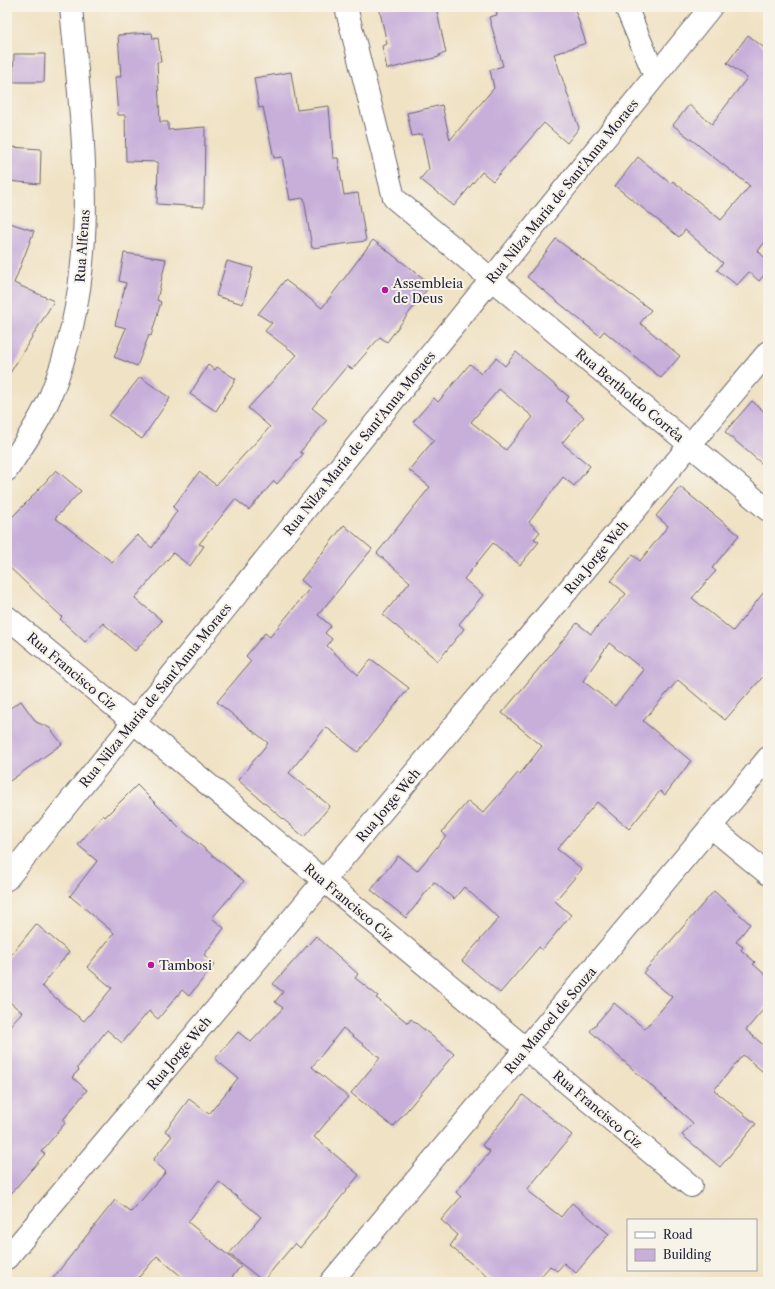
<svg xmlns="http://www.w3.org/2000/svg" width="775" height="1289" viewBox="0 0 775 1289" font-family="'Libre Caslon Text',serif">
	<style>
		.building { fill: #c7afda; fill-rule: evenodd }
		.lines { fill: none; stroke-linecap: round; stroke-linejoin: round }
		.minor-casing { stroke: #6a656b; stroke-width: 24 }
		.minor { stroke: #fff; stroke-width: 22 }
		.poi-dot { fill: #b5179e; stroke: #f7f3e8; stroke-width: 1.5 }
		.labels { text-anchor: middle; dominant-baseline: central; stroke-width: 4; stroke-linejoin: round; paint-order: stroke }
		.street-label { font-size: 13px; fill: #22223b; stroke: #f7f3e8 }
		.poi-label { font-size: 13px; fill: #22223b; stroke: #f7f3e8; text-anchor: start }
	</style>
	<rect width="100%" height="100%" fill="#f7f3e8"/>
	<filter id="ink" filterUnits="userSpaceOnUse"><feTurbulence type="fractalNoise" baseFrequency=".025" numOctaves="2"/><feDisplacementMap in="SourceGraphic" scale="8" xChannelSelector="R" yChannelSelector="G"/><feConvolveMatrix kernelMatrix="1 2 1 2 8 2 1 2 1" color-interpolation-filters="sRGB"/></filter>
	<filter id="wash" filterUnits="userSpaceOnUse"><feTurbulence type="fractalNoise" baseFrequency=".012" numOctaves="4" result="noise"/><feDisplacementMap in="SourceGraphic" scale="16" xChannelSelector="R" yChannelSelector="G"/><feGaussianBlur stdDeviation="0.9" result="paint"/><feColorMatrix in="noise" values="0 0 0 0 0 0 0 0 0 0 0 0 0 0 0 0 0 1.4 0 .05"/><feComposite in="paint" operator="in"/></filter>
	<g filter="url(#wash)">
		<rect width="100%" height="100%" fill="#f0e2c4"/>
		<g id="blocks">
			<path class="building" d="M 379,7 L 436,7 L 446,53 L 439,55 L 439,57 L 387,69 L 382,46 L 387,44 Z
				M 495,7 L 574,7 L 586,43 L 554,54 L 579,128 L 567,143 L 544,123 L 493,181 L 482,172 L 454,206 L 420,179 L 429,169 L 422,134 L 412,136 L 407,113 L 442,105 L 450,140 L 494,88 L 490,70 L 503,66 L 489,17 L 497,15 Z
				M 152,33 L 153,39 L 158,38 L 161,62 L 157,62 L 160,122 L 168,122 L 168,130 L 205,127 L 204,207 L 157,204 L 158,162 L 126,161 L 125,115 L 118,115 L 115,77 L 121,77 L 118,35 Z
				M 748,35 L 768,51 L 768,238 L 758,251 L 768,261 L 768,270 L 759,281 L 749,272 L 737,285 L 717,270 L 723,263 L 685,230 L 679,237 L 615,186 L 638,157 L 671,184 L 673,181 L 721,220 L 750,186 L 673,125 L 689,105 L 712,124 L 747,78 L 727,63 Z
				M 14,54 L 45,54 L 44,82 L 13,82 Z
				M 291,72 L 297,110 L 329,106 L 333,158 L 338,158 L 344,195 L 358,193 L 366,241 L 312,248 L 304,198 L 290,200 L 282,157 L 274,158 L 263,107 L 259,108 L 254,78 Z
				M 10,147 L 41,149 L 40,184 L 8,181 Z
				M 7,222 L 34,231 L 14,283 L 54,301 L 7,378 Z
				M 556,239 L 651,310 L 640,323 L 680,356 L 661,378 L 604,331 L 600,336 L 527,277 Z
				M 373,240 L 431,284 L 387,342 L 380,337 L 352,369 L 347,366 L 312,408 L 327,420 L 300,452 L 303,454 L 277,484 L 274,481 L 249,510 L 235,499 L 199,544 L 204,546 L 190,566 L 173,553 L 135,598 L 162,621 L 135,651 L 103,623 L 85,642 L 60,619 L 62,617 L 7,565 L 7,522 L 29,500 L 56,470 L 81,491 L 55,518 L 112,562 L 137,535 L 152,548 L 177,511 L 173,507 L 199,472 L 216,485 L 270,427 L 248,408 L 297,355 L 265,331 L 272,323 L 258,314 L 285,280 L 322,308 Z
				M 124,253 L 166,259 L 157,300 L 161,302 L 151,336 L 149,335 L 137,366 L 114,357 L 126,328 L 115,325 L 126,283 L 119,281 Z
				M 227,261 L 253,268 L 243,304 L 216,296 Z
				M 516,352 L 569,397 L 565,401 L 584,417 L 562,443 L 590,466 L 574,486 L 563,477 L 529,522 L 540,532 L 534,539 L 539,542 L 520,565 L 493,543 L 464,579 L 483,595 L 459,624 L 464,629 L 438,661 L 383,615 L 410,582 L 377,553 L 430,487 L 409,470 L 434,440 L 413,422 L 434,398 L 438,402 L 470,364 L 481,374 L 496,358 L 505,366 ZM 499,389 L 533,417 L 506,450 L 471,422 Z
				M 208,365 L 215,370 L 217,367 L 236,379 L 216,411 L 190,394 Z
				M 140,377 L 170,398 L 142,439 L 109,416 Z
				M 752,401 L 768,415 L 768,469 L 725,432 Z
				M 680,487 L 739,535 L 712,568 L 716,571 L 692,598 L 733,631 L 768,587 L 768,671 L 725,720 L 678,680 L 643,721 L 691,761 L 665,795 L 660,791 L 629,829 L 597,802 L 557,849 L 582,869 L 555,901 L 571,915 L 542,950 L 539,947 L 500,993 L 462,961 L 499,918 L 464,887 L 454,899 L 434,882 L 406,918 L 371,890 L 398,856 L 417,871 L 446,836 L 442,832 L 468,801 L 483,813 L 518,773 L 520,774 L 542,746 L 502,713 L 577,623 L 591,634 L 626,594 L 611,581 L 633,555 L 640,561 L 668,526 L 656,516 ZM 609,643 L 644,670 L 615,706 L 583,681 Z
				M 344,525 L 372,549 L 318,615 L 331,626 L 325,633 L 332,639 L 327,646 L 358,675 L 371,659 L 409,688 L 358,752 L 326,727 L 289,773 L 330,806 L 304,837 L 238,780 L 268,743 L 217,702 L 251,661 L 246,656 L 265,633 L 270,637 L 310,588 L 301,580 Z
				M 21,701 L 36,722 L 50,728 L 62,744 L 7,783 L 7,710 Z
				M 137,785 L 183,831 L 244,881 L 212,918 L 224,928 L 204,955 L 215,964 L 189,996 L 182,990 L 158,1019 L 149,1011 L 122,1043 L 107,1030 L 77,1068 L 79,1070 L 72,1077 L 87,1090 L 63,1120 L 66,1122 L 41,1152 L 45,1154 L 7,1198 L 7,1029 L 22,1012 L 7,1000 L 7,960 L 36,924 L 69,952 L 42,986 L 66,1007 L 84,1021 L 112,988 L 87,967 L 114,933 L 70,896 L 97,861 L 78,845 L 103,815 L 105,817 Z
				M 714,891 L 750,924 L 736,942 L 743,947 L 741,950 L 755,962 L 753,964 L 768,977 L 768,1004 L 746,1030 L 768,1049 L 768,1076 L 743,1055 L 714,1090 L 756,1124 L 720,1167 L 682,1135 L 693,1123 L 590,1031 L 614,1003 L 645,1029 L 672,997 L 643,973 Z
				M 316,936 L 358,974 L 355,978 L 378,996 L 376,998 L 408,1023 L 411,1019 L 454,1054 L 393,1127 L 351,1093 L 380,1058 L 343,1028 L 312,1067 L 348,1097 L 314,1137 L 359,1175 L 300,1248 L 295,1243 L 263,1281 L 229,1254 L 261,1217 L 219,1182 L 188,1222 L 241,1266 L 228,1282 L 188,1282 L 157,1256 L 135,1282 L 50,1282 L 115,1200 L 131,1212 L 166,1172 L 153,1160 L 172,1136 L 165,1131 L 189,1099 L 209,1114 L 238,1078 L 215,1059 L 238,1032 L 251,1042 L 283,1008 L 275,1002 L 283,992 L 273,984 Z
				M 523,1095 L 572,1135 L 527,1190 L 561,1217 L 572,1203 L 609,1234 L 576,1273 L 564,1263 L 557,1271 L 550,1266 L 536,1282 L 494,1282 L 450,1246 L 458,1235 L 441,1220 L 461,1197 L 456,1192 L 490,1152 L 482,1145 Z"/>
		</g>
	</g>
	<g filter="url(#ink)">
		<use href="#blocks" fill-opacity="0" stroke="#6a656b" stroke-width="1"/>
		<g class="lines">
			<defs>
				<path id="minor" d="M 346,7 L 394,198 L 768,510
					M 626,7 L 655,76
					M 7,470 C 22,447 39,423 50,397 C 103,267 83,142 71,7
					M 7,617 L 691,1186
					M 711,827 L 768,874
					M 7,879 L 711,7
					M 7,1258 L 768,352
					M 331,1282 L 768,758"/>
			</defs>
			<use href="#minor" class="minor-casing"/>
			<use href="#minor" class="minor"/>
		</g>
	</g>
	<g class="poi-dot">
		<circle cx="385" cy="290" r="4"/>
		<circle cx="151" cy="965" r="4"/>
	</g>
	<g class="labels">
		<g class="street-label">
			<text transform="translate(562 191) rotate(-51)">Rua Nilza Maria de Sant'Anna Moraes</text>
			<text transform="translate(82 246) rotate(-86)">Rua Alfenas</text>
			<text transform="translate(630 395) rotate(40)">Rua Bertholdo Corrêa</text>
			<text transform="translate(359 443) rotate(-51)">Rua Nilza Maria de Sant'Anna Moraes</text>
			<text transform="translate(596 557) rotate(-50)">Rua Jorge Weh</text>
			<text transform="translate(72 671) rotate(40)">Rua Francisco Ciz</text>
			<text transform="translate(155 695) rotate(-51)">Rua Nilza Maria de Sant'Anna Moraes</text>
			<text transform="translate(388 805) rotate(-50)">Rua Jorge Weh</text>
			<text transform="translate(349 902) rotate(40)">Rua Francisco Ciz</text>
			<text transform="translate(550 1020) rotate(-50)">Rua Manoel de Souza</text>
			<text transform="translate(179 1053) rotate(-50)">Rua Jorge Weh</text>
			<text transform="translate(598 1109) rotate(40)">Rua Francisco Ciz</text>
		</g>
		<g class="poi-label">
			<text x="393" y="283">Assembleia<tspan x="393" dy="15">de Deus</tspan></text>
			<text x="159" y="965">Tambosi</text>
		</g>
	</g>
	<rect width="775" height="1289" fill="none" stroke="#f7f3e8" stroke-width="24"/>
	<rect x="627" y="1219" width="130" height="52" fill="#f7f3e8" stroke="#a29fa3"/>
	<rect x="635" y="1232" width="20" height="6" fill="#ffffff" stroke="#a29fa3"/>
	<text x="663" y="1239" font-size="12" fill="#22223b">Road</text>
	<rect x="635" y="1249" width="20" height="12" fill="#c7afda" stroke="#a29fa3"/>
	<text x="663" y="1259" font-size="12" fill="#22223b">Building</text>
</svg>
